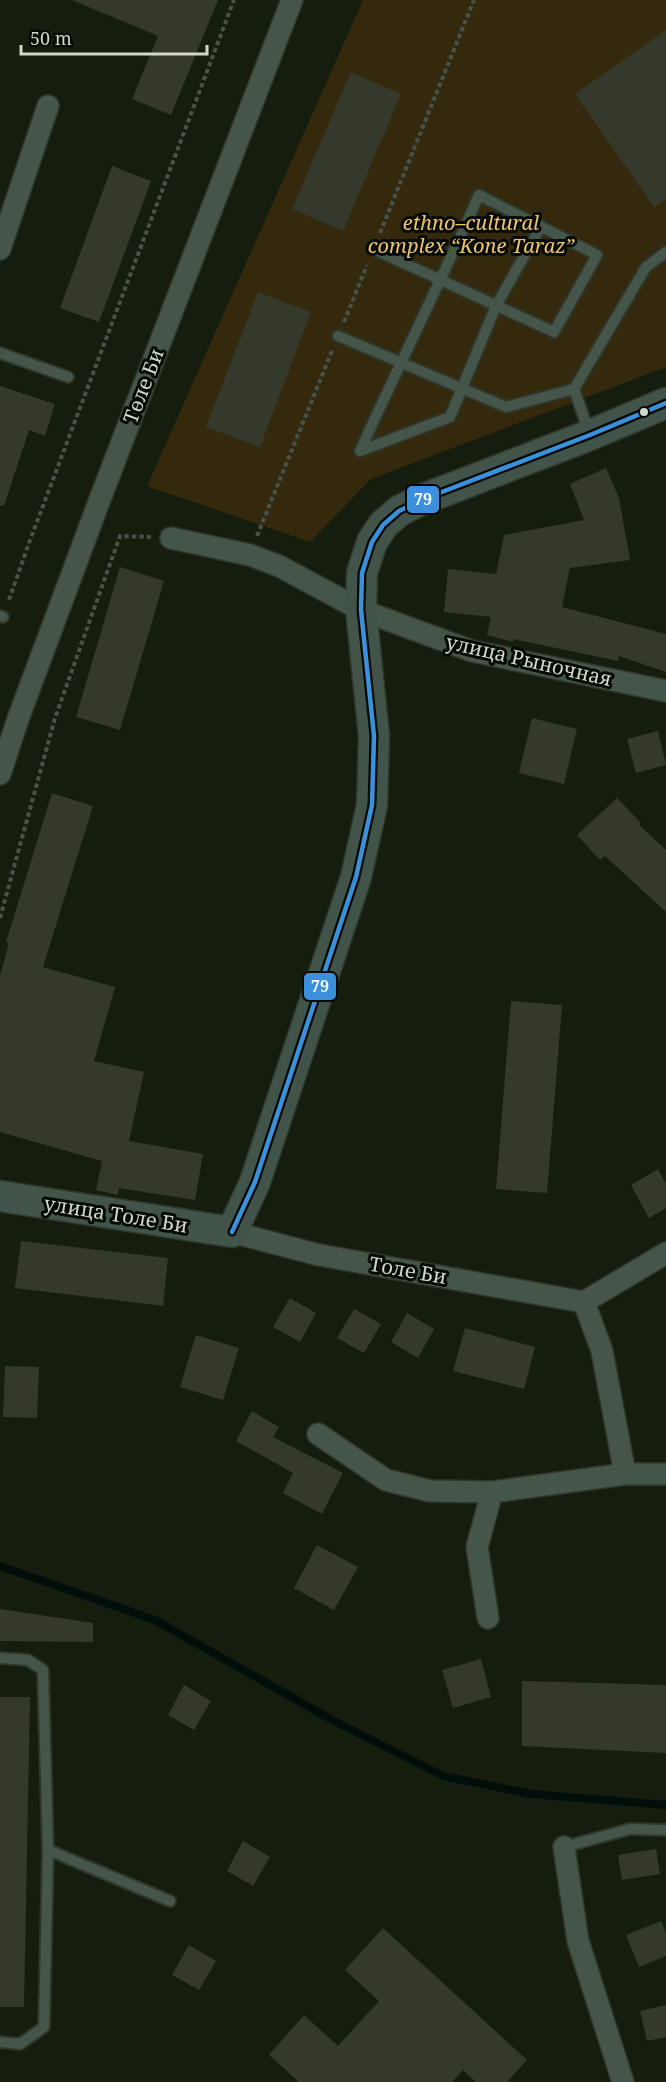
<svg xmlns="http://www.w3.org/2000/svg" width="666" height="2082" viewBox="0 0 666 2082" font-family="'Noto Serif',serif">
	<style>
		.green { fill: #34290c }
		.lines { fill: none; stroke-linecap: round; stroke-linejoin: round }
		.stream { stroke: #020e0a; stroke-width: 8 }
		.building { fill: #34392c }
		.lane-casing { stroke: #2f362a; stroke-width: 14 }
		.street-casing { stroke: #2f362a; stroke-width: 24 }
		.secondary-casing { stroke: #2f362a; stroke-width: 33 }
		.path { stroke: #475249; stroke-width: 4; stroke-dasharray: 4.5 3; stroke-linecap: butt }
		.lane { stroke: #46554a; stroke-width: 10 }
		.street { stroke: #46554a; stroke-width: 21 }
		.secondary { stroke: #42544a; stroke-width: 30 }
		.bus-1-casing { stroke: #050a02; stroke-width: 9 }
		.bus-1 { stroke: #3a90db; stroke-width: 4.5 }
		.bus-dot { fill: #ced9c9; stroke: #050a02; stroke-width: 2 }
		.labels { text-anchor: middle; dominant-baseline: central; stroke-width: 6; stroke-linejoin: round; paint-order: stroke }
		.park-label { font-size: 20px; font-style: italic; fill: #edc46d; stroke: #050a02 }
		.street-label { font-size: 20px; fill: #ced9c9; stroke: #050a02 }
		.line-badge { stroke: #050a02; stroke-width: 2 }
		.badge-label { font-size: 16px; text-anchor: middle; font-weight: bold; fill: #fff }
	</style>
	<rect width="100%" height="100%" fill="#151d0f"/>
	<path class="green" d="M 363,0 L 666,0 L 666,367 L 371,479 L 310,542 L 147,486 Z"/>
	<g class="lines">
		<path class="stream" d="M 0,1566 L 155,1620 L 334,1721 L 443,1776 L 531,1794 L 666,1805"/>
	</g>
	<path class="building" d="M 72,0 L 218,0 L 171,115 L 132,99 L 158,36 Z
		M 666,30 L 666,199 L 654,207 L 575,94 Z
		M 351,72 L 401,94 L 343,231 L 292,209 Z
		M 112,166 L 151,181 L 99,322 L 60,308 Z
		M 258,292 L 311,312 L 260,447 L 206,427 Z
		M 0,386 L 55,404 L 45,436 L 29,430 L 4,506 L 0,505 Z
		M 606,468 L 619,498 L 630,560 L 570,568 L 562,607 L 666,634 L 666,672 L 619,656 L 618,661 L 513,639 L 513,642 L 487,635 L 491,617 L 444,612 L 448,569 L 496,574 L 504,535 L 584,520 L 570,484 Z
		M 120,567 L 164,581 L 120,730 L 76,717 Z
		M 532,718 L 577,729 L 564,784 L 519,773 Z
		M 658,731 L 666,765 L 636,773 L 627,739 Z
		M 52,793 L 93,806 L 43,967 L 115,987 L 94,1061 L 144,1072 L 129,1141 L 203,1154 L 195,1200 L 119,1188 L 118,1195 L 96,1190 L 102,1161 L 0,1132 L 0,976 L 9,943 L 6,942 Z
		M 617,798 L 641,823 L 639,825 L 666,850 L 666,912 L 605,856 L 600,860 L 577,835 Z
		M 511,1001 L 562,1005 L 547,1193 L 496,1189 Z
		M 658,1169 L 666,1184 L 666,1208 L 649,1218 L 631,1185 Z
		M 21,1241 L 168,1258 L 163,1306 L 15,1288 Z
		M 290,1298 L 316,1313 L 300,1342 L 273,1327 Z
		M 354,1309 L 381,1324 L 364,1353 L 337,1338 Z
		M 407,1313 L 434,1329 L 418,1358 L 391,1342 Z
		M 465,1328 L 535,1347 L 524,1389 L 453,1371 Z
		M 196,1335 L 239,1348 L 223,1400 L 180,1387 Z
		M 5,1366 L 39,1367 L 37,1418 L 3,1417 Z
		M 252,1411 L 279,1427 L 273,1437 L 343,1473 L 322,1514 L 283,1493 L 293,1473 L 236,1441 Z
		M 317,1545 L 358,1567 L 334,1610 L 294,1588 Z
		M 0,1609 L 93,1623 L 93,1642 L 0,1641 Z
		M 481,1659 L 491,1697 L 453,1708 L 442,1670 Z
		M 522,1681 L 666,1685 L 666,1753 L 522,1746 Z
		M 184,1685 L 211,1701 L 194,1730 L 168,1715 Z
		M 0,1697 L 30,1697 L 24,2007 L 0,2007 Z
		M 243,1841 L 270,1857 L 253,1886 L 227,1871 Z
		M 656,1849 L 660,1874 L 622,1880 L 618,1855 Z
		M 661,1921 L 666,1933 L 666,1956 L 639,1967 L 626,1935 Z
		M 383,1928 L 527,2060 L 507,2082 L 476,2082 L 463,2070 L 452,2082 L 299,2082 L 269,2055 L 304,2015 L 338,2046 L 379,2001 L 345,1970 Z
		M 189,1945 L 216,1961 L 199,1990 L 172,1975 Z
		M 666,2005 L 666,2037 L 647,2041 L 640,2011 Z"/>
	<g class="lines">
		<defs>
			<path id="lane" d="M 373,249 C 434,277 494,305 554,332 L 597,255 L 479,195 C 441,281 399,365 360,451 L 450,417 L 496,306 L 541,226
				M 338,336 L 506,407 L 574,389 L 646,267 L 666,252
				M 0,353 L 68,377
				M 574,389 L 589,432
				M 0,616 L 3,617
				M 0,1658 L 28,1660 L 43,1670 L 48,1850 L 44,2027 L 20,2044 L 0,2042
				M 564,1847 L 630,1829 L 666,1830
				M 48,1850 L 170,1901"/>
			<path id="street" d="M 0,249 L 48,106
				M 171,538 L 250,555 L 279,566 L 361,610 L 472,651 L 666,691
				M 0,774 L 18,719 L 100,499 L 292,0
				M 232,1232 L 319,1255 L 584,1302
				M 584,1302 L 602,1351 L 625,1474
				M 584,1302 L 666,1253
				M 318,1434 L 386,1480 L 430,1491 L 492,1492
				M 488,1618 L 477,1547 L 492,1492 L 625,1474 L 666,1474
				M 564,1847 L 578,1941 L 623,2082"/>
			<path id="secondary" d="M 0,1196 L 232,1232 L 255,1182 L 356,877 L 372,805 L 374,736 L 361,610 L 362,573 L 372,542 L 383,525 L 399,511 L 421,500 L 590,435 L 666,403"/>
		</defs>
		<use href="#lane" class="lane-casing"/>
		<use href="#street" class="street-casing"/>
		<use href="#secondary" class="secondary-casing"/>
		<path class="path" d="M 380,233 L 474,0
			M 344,322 L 367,265
			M 257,536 L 332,351
			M 9,600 L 29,543 L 234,0
			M 0,918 L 55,718 L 120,536 L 151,537"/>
		<use href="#lane" class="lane"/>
		<use href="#street" class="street"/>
		<use href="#secondary" class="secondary"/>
		<defs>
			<path id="bus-1" d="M 232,1232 L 255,1182 L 356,877 L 372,805 L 374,736 L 361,610 L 362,573 L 372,542 L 383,525 L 399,511 L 421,500 L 590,435 L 666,403"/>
		</defs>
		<use href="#bus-1" class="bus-1-casing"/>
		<use href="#bus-1" class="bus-1"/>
	</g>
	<circle class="bus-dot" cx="644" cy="412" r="5"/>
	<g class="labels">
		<g class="park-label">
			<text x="471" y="222">ethno–cultural<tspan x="471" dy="23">complex “Kone Taraz”</tspan></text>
		</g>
		<g class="street-label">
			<text transform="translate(143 386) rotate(-69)">Төле Би</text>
			<text transform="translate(529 660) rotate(13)">улица Рыночная</text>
			<text transform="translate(116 1214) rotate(9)">улица Толе Би</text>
			<text transform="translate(408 1270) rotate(10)">Толе Би</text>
		</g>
	</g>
	<g class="line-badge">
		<rect x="406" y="485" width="34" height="29" rx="6" fill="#3a90db"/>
		<rect x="303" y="972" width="34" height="29" rx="6" fill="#3a90db"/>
	</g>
	<g class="badge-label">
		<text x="423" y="505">79</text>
		<text x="320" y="992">79</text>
	</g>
	<path d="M21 45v9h186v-9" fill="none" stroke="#ced9c9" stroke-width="3"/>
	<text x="30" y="45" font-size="18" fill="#ced9c9" stroke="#050a02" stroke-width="4.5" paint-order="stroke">50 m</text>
</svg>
